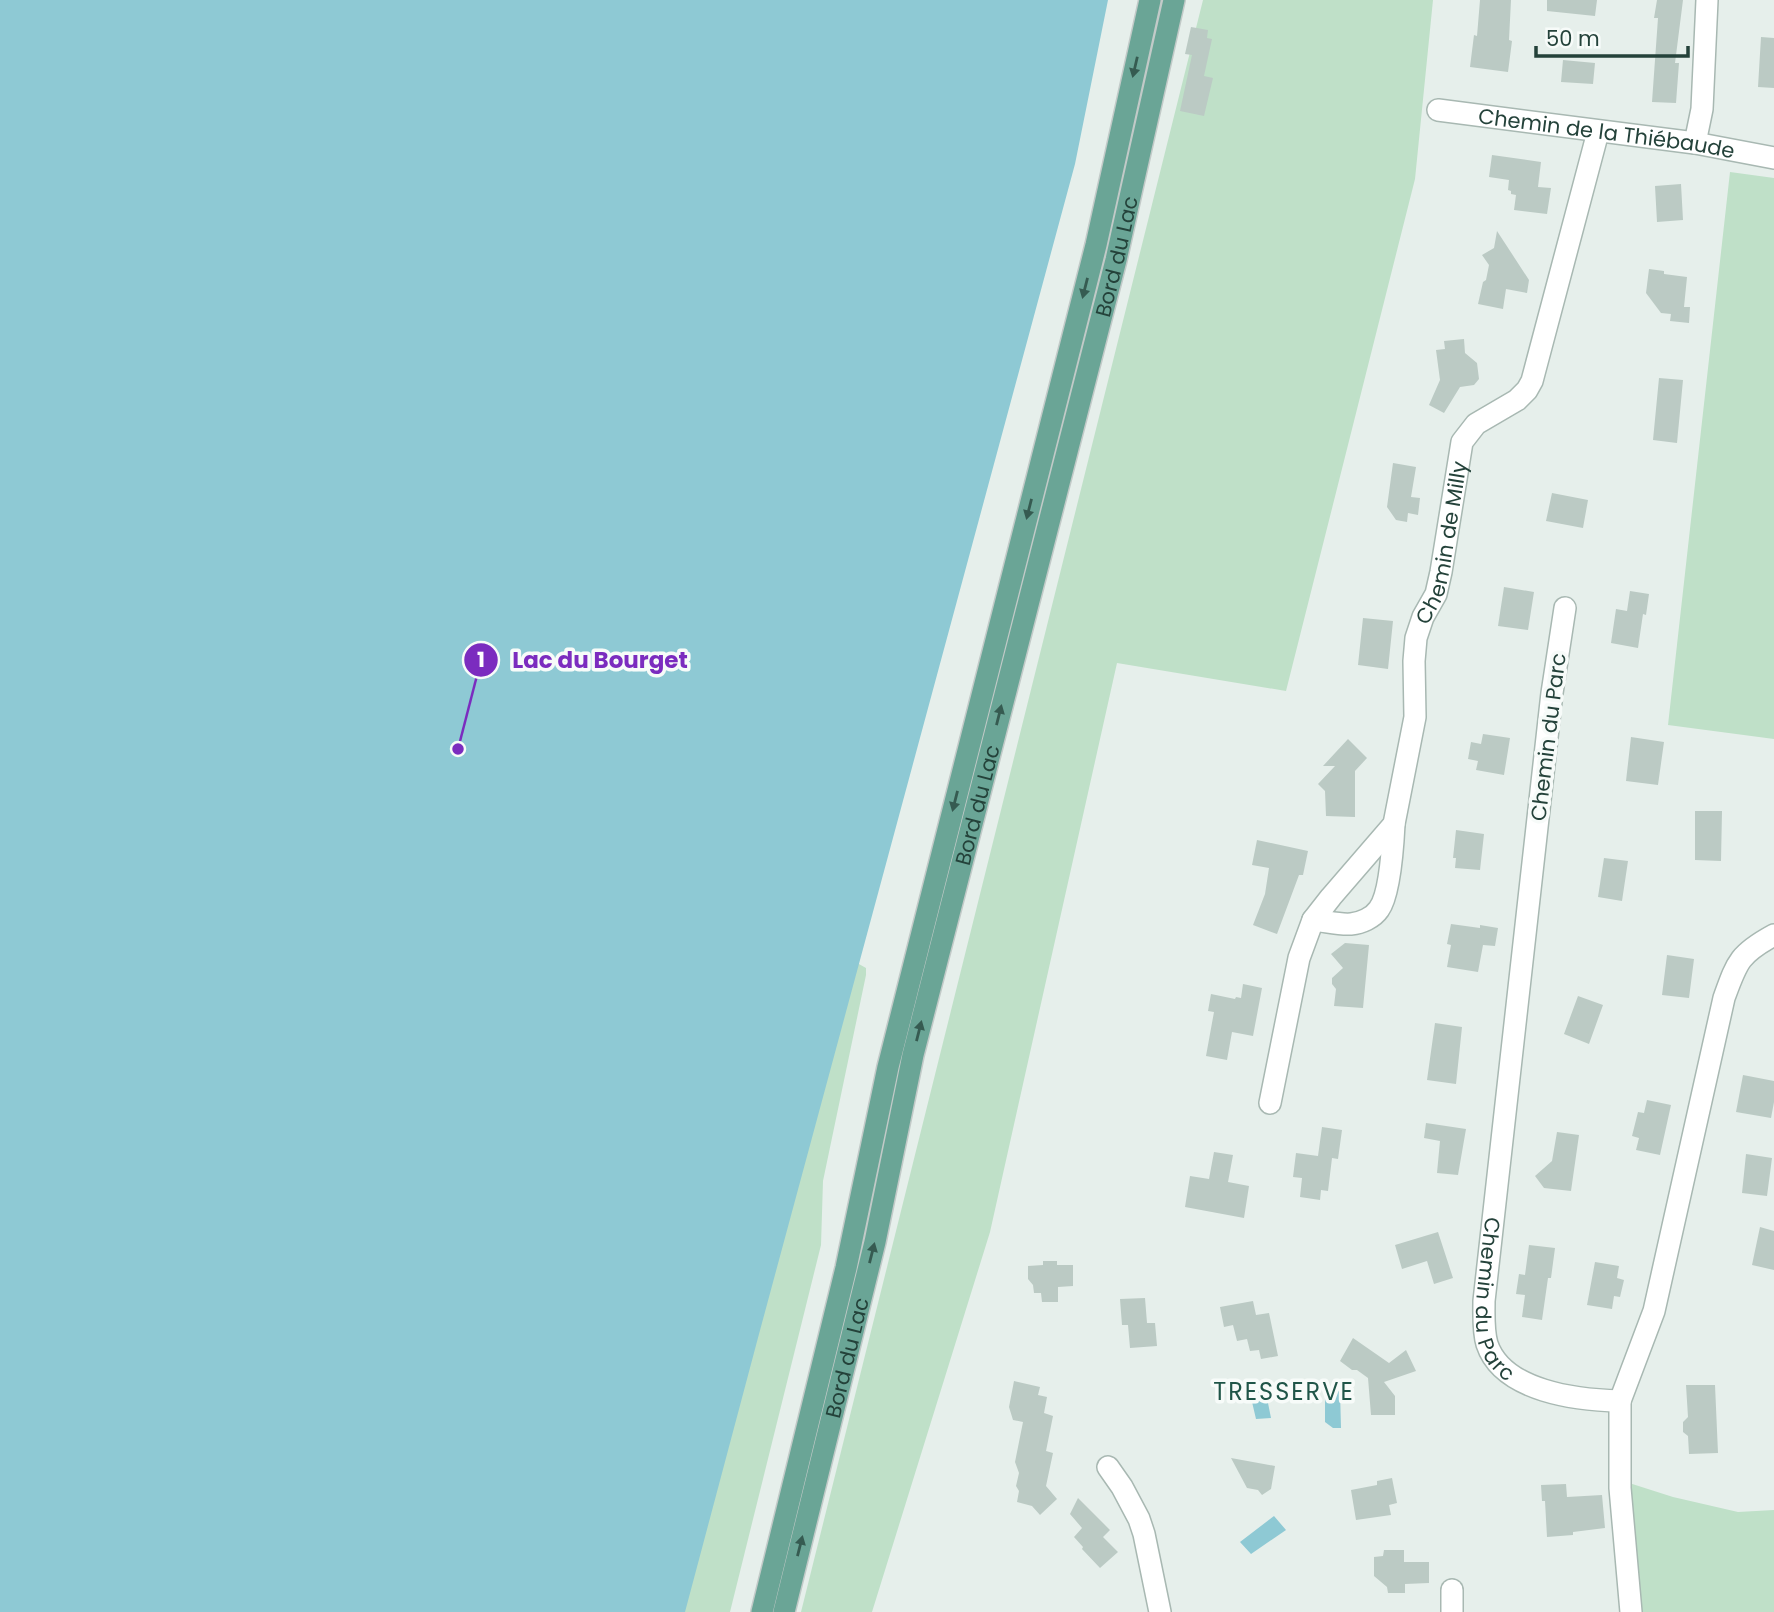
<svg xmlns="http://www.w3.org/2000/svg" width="1774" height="1612" viewBox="0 0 1774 1612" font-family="Poppins,sans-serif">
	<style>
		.green { fill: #bfe0c8 }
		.water { fill: #8ec9d4 }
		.building { fill: #bbcac4 }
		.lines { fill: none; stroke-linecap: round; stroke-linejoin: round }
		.minor-casing { stroke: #a8b8b2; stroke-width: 24 }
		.primary-casing { stroke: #c2cac8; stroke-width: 24 }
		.minor { stroke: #fff; stroke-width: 21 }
		.primary { stroke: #6aa596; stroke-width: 21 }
		.oneway { fill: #365b51 }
		.labels { text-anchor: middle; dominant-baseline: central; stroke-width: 7; stroke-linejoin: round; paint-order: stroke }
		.street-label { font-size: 21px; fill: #24423a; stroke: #f7fbf9 }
		.quarter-label { font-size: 24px; letter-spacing: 2px; fill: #1f5548; stroke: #f7fbf9 }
		.leader { fill: none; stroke: #7b2cbf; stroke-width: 2.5 }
		.callout-dot { fill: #7b2cbf; stroke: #f7fbf9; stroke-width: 2.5 }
		.mark-label { font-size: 21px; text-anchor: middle; font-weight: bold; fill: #fff }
		.callout-label { font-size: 23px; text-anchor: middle; font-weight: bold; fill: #7b2cbf; stroke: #f7fbf9; stroke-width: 7; stroke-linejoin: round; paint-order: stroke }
	</style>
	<rect width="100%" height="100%" fill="#e6efeb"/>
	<path class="green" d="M 1203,0 L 1433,0 L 1415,179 L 1286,691 L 1117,663 L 990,1232 L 872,1612 L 801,1612 Z
		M 1730,172 L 1774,178 L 1774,739 L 1668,725 Z
		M 834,950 L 866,968 L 866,975 L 823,1181 L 821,1245 L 730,1612 L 541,1612 Z
		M 1626,1482 L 1673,1497 L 1738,1512 L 1774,1510 L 1774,1612 L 1637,1612 Z"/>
	<path class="water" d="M 0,0 L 1108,0 L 1075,164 L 759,1334 L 685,1612 L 0,1612 Z
		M 1256,1384 L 1265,1388 L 1271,1418 L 1256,1419 L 1249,1389 L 1252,1389 Z
		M 1331,1391 L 1340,1391 L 1341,1428 L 1333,1428 L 1325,1422 L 1325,1398 Z
		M 1274,1516 L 1286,1530 L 1251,1554 L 1240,1542 Z"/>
	<path class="building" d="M 1480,0 L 1511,0 L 1509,40 L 1512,41 L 1508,72 L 1470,67 L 1474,35 L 1477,36 Z
		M 1547,0 L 1597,0 L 1595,16 L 1547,11 Z
		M 1657,0 L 1683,0 L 1675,63 L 1679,63 L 1676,103 L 1652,102 L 1658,18 L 1654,18 Z
		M 1191,27 L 1208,30 L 1207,38 L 1212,39 L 1204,76 L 1213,78 L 1204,116 L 1180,111 L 1192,55 L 1185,54 Z
		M 1761,37 L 1774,38 L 1774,88 L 1758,87 Z
		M 1563,60 L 1595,63 L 1593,84 L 1561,82 Z
		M 1492,155 L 1541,162 L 1538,187 L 1551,188 L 1547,214 L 1514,210 L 1516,195 L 1511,194 L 1511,191 L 1508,190 L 1509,180 L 1489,177 Z
		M 1681,184 L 1683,220 L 1657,222 L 1655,186 Z
		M 1497,231 L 1529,280 L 1527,293 L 1506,289 L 1503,309 L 1478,304 L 1483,282 L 1486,280 L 1489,265 L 1482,255 L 1494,248 Z
		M 1649,269 L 1664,271 L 1664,274 L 1687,277 L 1684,307 L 1690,307 L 1689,323 L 1670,321 L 1671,314 L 1661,313 L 1646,293 Z
		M 1464,339 L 1465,353 L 1477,363 L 1479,379 L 1474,385 L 1460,387 L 1444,413 L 1429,405 L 1440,380 L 1436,350 L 1445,349 L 1444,341 Z
		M 1659,378 L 1683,380 L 1677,443 L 1653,440 Z
		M 1393,463 L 1416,467 L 1411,497 L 1420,498 L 1418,515 L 1408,513 L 1407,522 L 1396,520 L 1387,507 Z
		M 1552,493 L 1588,500 L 1583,528 L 1546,521 Z
		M 1504,587 L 1534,592 L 1528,630 L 1498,626 Z
		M 1630,591 L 1649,594 L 1646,615 L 1643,614 L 1638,648 L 1611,643 L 1616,609 L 1627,611 Z
		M 1363,618 L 1393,621 L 1388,669 L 1358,665 Z
		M 1483,734 L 1510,738 L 1504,775 L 1476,770 L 1478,761 L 1468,759 L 1471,742 L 1481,744 Z
		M 1631,737 L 1664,742 L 1658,785 L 1626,781 Z
		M 1348,739 L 1367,758 L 1355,771 L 1355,817 L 1326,816 L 1325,791 L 1318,784 L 1335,766 L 1323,766 Z
		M 1695,811 L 1722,811 L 1721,861 L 1695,860 Z
		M 1456,830 L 1484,834 L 1480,870 L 1455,868 L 1456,858 L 1453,858 Z
		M 1257,840 L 1308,851 L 1303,875 L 1299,875 L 1277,934 L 1253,925 L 1265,894 L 1269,868 L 1252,865 Z
		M 1604,858 L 1628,861 L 1622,901 L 1598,897 Z
		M 1451,924 L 1480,928 L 1480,925 L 1498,928 L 1495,946 L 1483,945 L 1478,972 L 1447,967 L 1451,945 L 1447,944 Z
		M 1345,943 L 1369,945 L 1363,1008 L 1334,1006 L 1336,989 L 1332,984 L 1332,978 L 1343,968 L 1331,954 Z
		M 1667,955 L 1694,959 L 1689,998 L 1662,995 Z
		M 1243,984 L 1262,988 L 1253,1036 L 1232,1032 L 1227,1060 L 1206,1056 L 1214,1012 L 1208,1011 L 1211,994 L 1235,999 L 1236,997 L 1241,998 Z
		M 1578,996 L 1603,1005 L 1589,1044 L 1564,1034 Z
		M 1435,1023 L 1462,1027 L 1456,1084 L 1427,1080 Z
		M 1743,1075 L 1774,1081 L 1774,1102 L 1771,1118 L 1736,1112 Z
		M 1647,1100 L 1671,1105 L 1660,1155 L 1636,1150 L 1639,1138 L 1632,1136 L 1638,1112 L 1644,1113 Z
		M 1426,1123 L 1466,1129 L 1458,1175 L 1437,1173 L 1440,1141 L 1424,1138 Z
		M 1322,1127 L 1342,1130 L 1338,1159 L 1332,1158 L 1328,1191 L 1321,1190 L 1320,1200 L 1300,1197 L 1302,1178 L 1293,1177 L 1296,1153 L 1318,1156 Z
		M 1557,1132 L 1579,1135 L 1571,1191 L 1544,1188 L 1535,1176 L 1552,1161 Z
		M 1214,1152 L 1233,1155 L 1228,1182 L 1249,1186 L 1244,1218 L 1185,1207 L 1190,1176 L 1209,1179 Z
		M 1746,1154 L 1772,1158 L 1767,1196 L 1742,1193 Z
		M 1760,1227 L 1774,1231 L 1774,1270 L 1752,1265 Z
		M 1438,1232 L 1453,1278 L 1434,1284 L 1427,1261 L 1402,1269 L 1395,1245 Z
		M 1529,1245 L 1555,1248 L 1551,1278 L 1548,1278 L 1542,1320 L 1522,1317 L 1525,1295 L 1516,1294 L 1519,1274 L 1525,1275 Z
		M 1043,1261 L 1057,1261 L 1057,1265 L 1073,1265 L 1073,1286 L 1058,1287 L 1058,1302 L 1042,1302 L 1041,1293 L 1034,1293 L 1033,1285 L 1028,1279 L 1028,1266 L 1043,1265 Z
		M 1595,1262 L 1619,1266 L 1617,1278 L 1624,1280 L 1620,1297 L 1614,1296 L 1612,1309 L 1587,1305 Z
		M 1145,1298 L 1147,1323 L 1155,1323 L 1157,1346 L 1130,1348 L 1128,1325 L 1122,1325 L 1120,1299 Z
		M 1253,1301 L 1256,1315 L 1269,1313 L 1278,1356 L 1261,1359 L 1259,1350 L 1250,1351 L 1247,1339 L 1237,1341 L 1233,1325 L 1224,1327 L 1220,1307 Z
		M 1353,1338 L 1389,1363 L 1406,1350 L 1416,1371 L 1384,1382 L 1395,1396 L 1395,1415 L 1371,1415 L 1368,1378 L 1357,1370 L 1352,1370 L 1340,1361 Z
		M 1014,1381 L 1040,1387 L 1038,1395 L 1047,1397 L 1044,1413 L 1053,1416 L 1046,1451 L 1053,1453 L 1046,1486 L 1057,1499 L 1040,1515 L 1032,1506 L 1017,1502 L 1019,1491 L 1016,1486 L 1019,1473 L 1015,1462 L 1023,1422 L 1013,1420 L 1009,1407 Z
		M 1686,1385 L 1715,1385 L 1718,1453 L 1689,1454 L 1688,1436 L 1683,1432 L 1683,1422 L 1688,1417 Z
		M 1231,1458 L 1275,1466 L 1271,1489 L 1262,1495 L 1258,1490 L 1247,1488 Z
		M 1392,1478 L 1397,1503 L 1389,1505 L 1391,1515 L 1356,1520 L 1351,1490 L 1377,1485 L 1377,1481 Z
		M 1566,1484 L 1567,1497 L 1602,1495 L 1605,1528 L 1573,1532 L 1573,1535 L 1547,1537 L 1545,1501 L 1542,1501 L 1541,1485 Z
		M 1078,1498 L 1110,1530 L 1103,1537 L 1118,1552 L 1100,1568 L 1082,1549 L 1083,1547 L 1074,1537 L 1082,1528 L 1070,1514 Z
		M 1384,1550 L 1404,1550 L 1404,1562 L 1429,1562 L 1429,1583 L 1405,1584 L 1405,1593 L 1388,1593 L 1387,1587 L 1374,1576 L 1374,1557 L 1383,1556 Z"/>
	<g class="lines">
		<defs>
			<g id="minor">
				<path id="s1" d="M 1438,110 L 1695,143 L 1774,158"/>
				<path d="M 1695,143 L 1702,109 L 1707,0"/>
				<path id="s2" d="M 1565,608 L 1552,693 L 1484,1301 C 1484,1315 1483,1331 1487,1344 C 1503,1392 1578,1400 1620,1401 L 1654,1311 L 1724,998 C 1737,962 1739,954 1774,935"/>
				<path d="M 1313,920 C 1325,921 1339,925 1351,924 C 1361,923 1373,918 1379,909 C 1390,894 1393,844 1394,824"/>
				<path id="s3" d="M 1270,1103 L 1299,958 L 1313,920 L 1331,897 L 1394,824 L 1415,717 L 1414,661 L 1416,638 L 1423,617 L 1436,594 L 1441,572 L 1462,442 L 1476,424 L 1517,400 L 1527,390 L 1532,381 L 1598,132"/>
				<path d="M 1620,1401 L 1620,1488 L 1631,1612"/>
				<path d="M 1108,1467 L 1122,1487 L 1139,1519 L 1144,1534 L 1160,1612"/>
				<path d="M 1452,1590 L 1452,1612"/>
			</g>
			<g id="primary">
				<path d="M 762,1612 L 846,1268 L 888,1067 L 1096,245 L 1150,0"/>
				<path id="s4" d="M 784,1612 L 875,1242 L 913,1055 L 1116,260 L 1174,0"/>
			</g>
		</defs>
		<use href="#minor" class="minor-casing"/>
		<use href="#primary" class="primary-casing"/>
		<use href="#minor" class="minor"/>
		<use href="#primary" class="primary"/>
	</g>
	<defs><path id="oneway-solid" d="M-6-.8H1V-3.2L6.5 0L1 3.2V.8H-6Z" transform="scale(1.75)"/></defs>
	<g class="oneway">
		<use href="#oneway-solid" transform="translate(1135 67) rotate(103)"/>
		<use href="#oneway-solid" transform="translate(1085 288) rotate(104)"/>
		<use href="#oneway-solid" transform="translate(1029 509) rotate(104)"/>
		<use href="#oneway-solid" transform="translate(999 715) rotate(-76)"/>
		<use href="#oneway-solid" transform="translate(955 801) rotate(104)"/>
		<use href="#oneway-solid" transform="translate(919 1031) rotate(-76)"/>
		<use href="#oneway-solid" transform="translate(872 1253) rotate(-76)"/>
		<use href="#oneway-solid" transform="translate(800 1546) rotate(-76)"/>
	</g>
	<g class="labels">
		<g class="street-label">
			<text stroke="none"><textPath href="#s1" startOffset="170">Chemin de la Thiébaude</textPath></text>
			<text stroke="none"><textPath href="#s4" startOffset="1396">Bord du Lac</textPath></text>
			<text stroke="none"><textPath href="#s3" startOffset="602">Chemin de Milly</textPath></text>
			<text transform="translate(1548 737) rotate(-83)">Chemin du Parc</text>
			<text stroke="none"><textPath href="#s4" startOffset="830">Bord du Lac</textPath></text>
			<text stroke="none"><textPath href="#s2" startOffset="698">Chemin du Parc</textPath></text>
			<text stroke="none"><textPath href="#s4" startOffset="262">Bord du Lac</textPath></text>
		</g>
		<g class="quarter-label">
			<text x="1284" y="1391">TRESSERVE</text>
		</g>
	</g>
	<path class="leader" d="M458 749L481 660"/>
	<g class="callout-dot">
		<circle cx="458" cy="749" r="7"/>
		<circle cx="481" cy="660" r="18"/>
	</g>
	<g class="mark-label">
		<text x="481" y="667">1</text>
	</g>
	<g class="callout-label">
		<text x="600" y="668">Lac du Bourget</text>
	</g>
	<path d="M1536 46v10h152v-10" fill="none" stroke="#24423a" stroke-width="3.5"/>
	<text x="1546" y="46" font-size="21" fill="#24423a" stroke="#f7fbf9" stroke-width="5" paint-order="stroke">50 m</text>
</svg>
